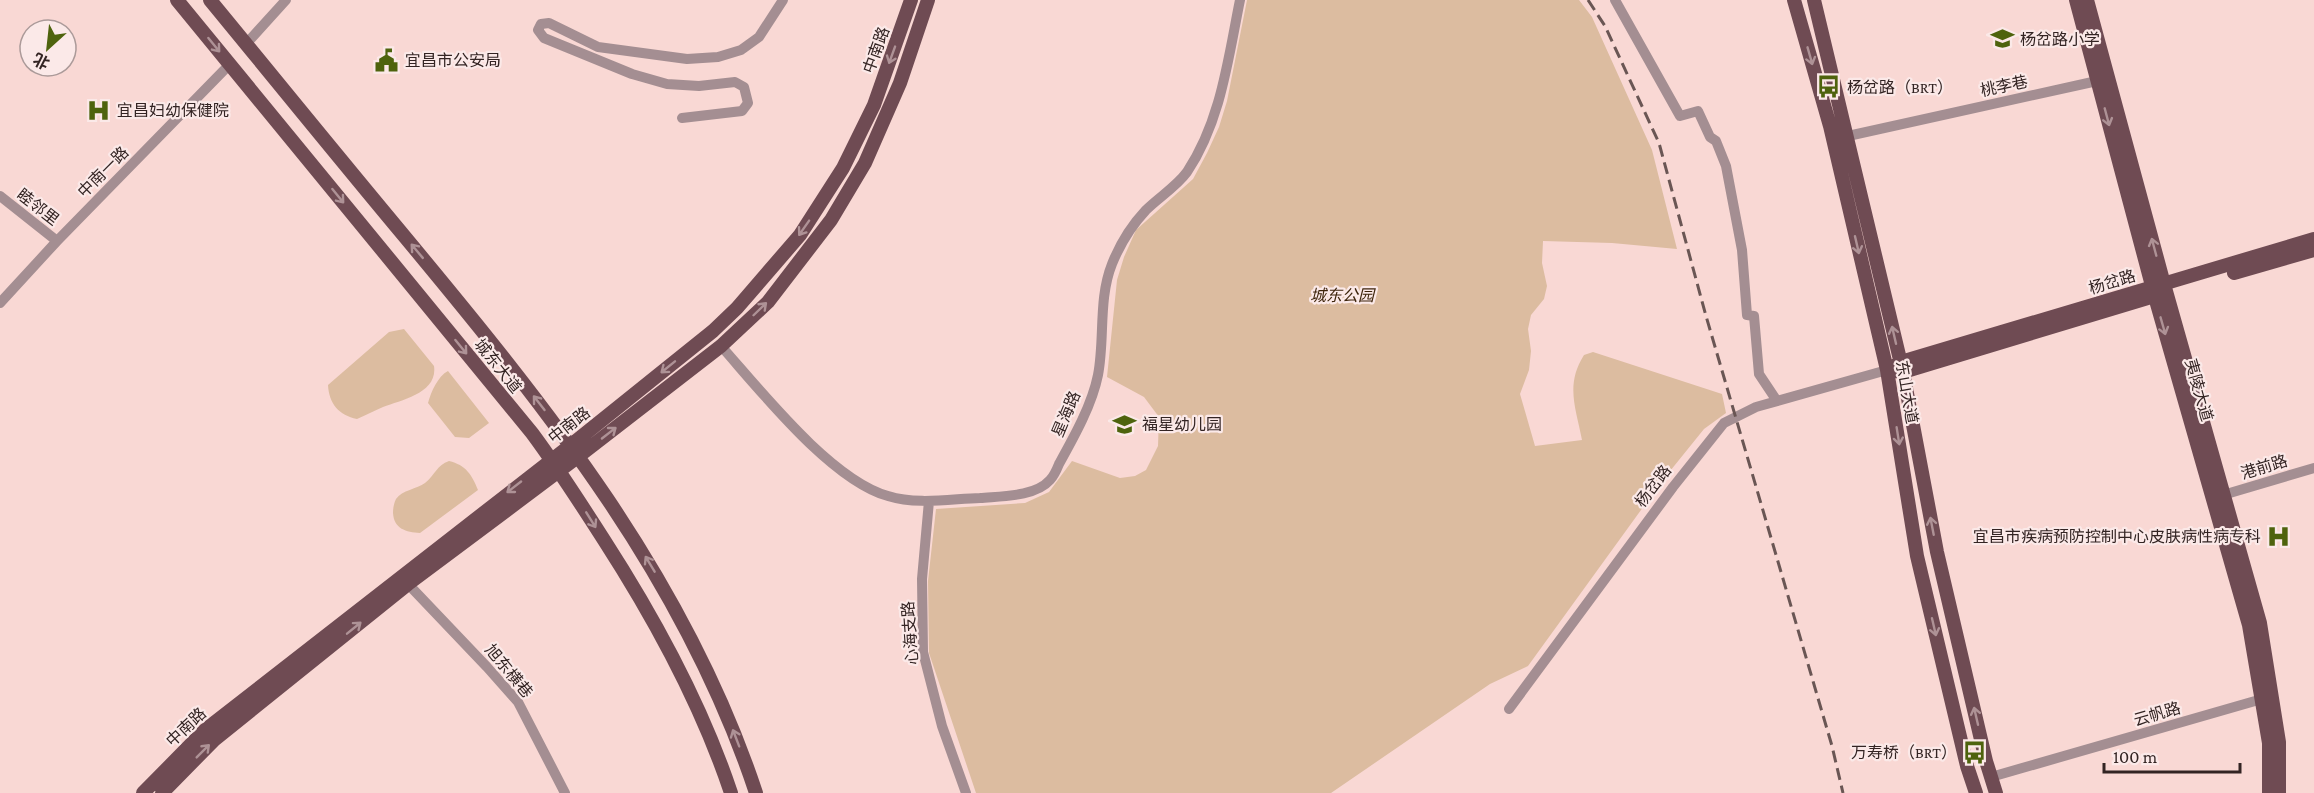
<svg xmlns="http://www.w3.org/2000/svg" width="2314" height="793" viewBox="0 0 2314 793" font-family="'Crimson Pro','Noto Sans SC',serif">
	<style>
		.green { fill: #dcbca0 }
		.lines { fill: none; stroke-linecap: round; stroke-linejoin: round }
		.minor { stroke: #a48e92; stroke-width: 10 }
		.major { stroke: #6f4b53; stroke-width: 14 }
		.rail { stroke: #6a5654; stroke-width: 3; stroke-dasharray: 12 6; stroke-linecap: butt }
		.oneway { stroke: #ae9296 }
		.labels { text-anchor: middle; dominant-baseline: central; stroke-width: 4.5; stroke-linejoin: round; paint-order: stroke }
		.poi-label { font-size: 16px; fill: #332423; stroke: #fbe9e8; text-anchor: start }
		.street-label { font-size: 16px; fill: #332423; stroke: #fbe9e8 }
		.park-label { font-size: 16px; font-style: italic; fill: #3e250c; stroke: #fbe9e8 }
	</style>
	<rect width="100%" height="100%" fill="#f9d8d4"/>
	<path class="green" d="M 1247,0 L 1579,0 L 1592,17 L 1652,150 L 1677,249 L 1612,243 L 1543,241 L 1542,263 L 1547,286 L 1544,299 L 1531,315 L 1528,329 L 1531,351 L 1529,370 L 1520,394 L 1535,446 L 1582,440 C 1576,408 1565,385 1584,355 L 1593,352 L 1722,394 L 1726,413 L 1704,429 L 1662,481 L 1528,666 L 1490,684 L 1331,793 L 976,793 L 929,653 L 928,581 L 936,509 L 1025,503 L 1049,492 L 1072,461 L 1120,478 L 1135,476 L 1146,470 L 1158,446 L 1159,417 L 1144,397 L 1107,377 L 1117,280 L 1124,257 L 1136,230 L 1193,179 L 1207,153 L 1219,127 L 1227,101 Z
		M 404,329 L 434,366 C 438,393 402,400 383,407 C 374,411 366,415 357,419 C 339,415 329,404 328,385 L 389,332 Z
		M 448,371 L 489,423 L 469,438 L 455,437 L 428,403 C 431,392 438,376 448,371 Z
		M 449,461 C 466,465 472,475 478,490 L 420,533 C 406,532 394,529 393,513 C 393,508 394,503 396,499 C 402,490 417,489 425,483 C 435,475 437,465 449,461 Z"/>
	<g class="lines">
		<path class="minor" d="M 1615,0 L 1680,116 L 1698,111 L 1710,137 L 1716,141 L 1726,166 L 1742,250 L 1747,315 L 1754,316 L 1759,374 L 1777,401
			M 246,44 L 286,0
			M 682,118 L 742,111 L 748,103 L 744,87 L 735,82 L 699,86 L 667,84 L 632,74 L 544,38 L 538,30 L 541,24 L 549,23 L 598,47 L 687,59 L 718,57 L 741,50 L 759,37 L 783,0
			M 1848,136 L 2097,81
			M 0,196 L 57,241
			M 0,303 L 57,241 L 230,64
			M 721,346 C 761,391 831,480 888,496 C 917,505 950,499 980,498 C 1001,496 1035,497 1050,480 C 1054,476 1057,469 1059,464 C 1074,437 1092,405 1098,375 C 1105,339 1098,299 1112,264 C 1120,244 1131,226 1146,210 C 1159,197 1176,187 1187,172 C 1221,121 1228,59 1240,0
			M 2223,495 L 2314,468
			M 929,501 L 922,579 L 923,652 L 942,726 L 966,793
			M 408,584 L 487,667 L 518,702 L 565,793
			M 1509,709 L 1673,487 L 1724,423 L 1756,407 L 1887,370
			M 1991,777 L 2262,699"/>
		<path class="major" d="M 177,0 L 532,433 C 558,468 581,504 604,540 C 655,619 701,703 731,793
			M 210,0 C 275,79 339,158 405,237 C 547,408 685,578 756,793
			M 1794,0 L 1830,126 L 1887,370 L 1917,556 L 1967,766 L 1976,793
			M 1814,0 L 1903,372 L 1937,552 L 1986,761 L 1996,793
			M 2076,0 L 2155,297 L 2249,625 L 2269,743 L 2269,793
			M 2087,0 L 2164,284 L 2260,623 L 2279,742 L 2279,793
			M 2234,273 L 2314,250
			M 1894,366 L 1901,362 L 2314,239
			M 1895,371 L 1903,372 L 2161,294
			M 143,793 L 205,730 L 571,445 L 713,331 L 737,308 L 800,235 L 843,168 L 874,105 L 911,0
			M 162,793 L 214,740 L 408,584 L 579,456 L 721,346 L 768,302 L 831,220 L 865,163 L 900,83 L 928,0"/>
		<path class="rail" d="M 1588,0 L 1605,26 L 1659,143 L 1706,316 L 1832,746 L 1843,793"/>
	</g>
	<defs><path id="oneway-shaft" d="M-6 0H5M1.5-3L5.5 0L1.5 3" fill="none" stroke-width="1.6" stroke-linecap="round" stroke-linejoin="round" transform="scale(1.5)"/></defs>
	<g class="oneway">
		<use href="#oneway-shaft" transform="translate(214 45) rotate(51)"/>
		<use href="#oneway-shaft" transform="translate(892 55) rotate(110)"/>
		<use href="#oneway-shaft" transform="translate(1810 56) rotate(74)"/>
		<use href="#oneway-shaft" transform="translate(2107 117) rotate(75)"/>
		<use href="#oneway-shaft" transform="translate(338 196) rotate(51)"/>
		<use href="#oneway-shaft" transform="translate(804 228) rotate(125)"/>
		<use href="#oneway-shaft" transform="translate(1857 245) rotate(77)"/>
		<use href="#oneway-shaft" transform="translate(2154 247) rotate(-105)"/>
		<use href="#oneway-shaft" transform="translate(417 251) rotate(-130)"/>
		<use href="#oneway-shaft" transform="translate(760 309) rotate(-44)"/>
		<use href="#oneway-shaft" transform="translate(2163 326) rotate(74)"/>
		<use href="#oneway-shaft" transform="translate(1894 335) rotate(-103)"/>
		<use href="#oneway-shaft" transform="translate(461 347) rotate(51)"/>
		<use href="#oneway-shaft" transform="translate(668 367) rotate(141)"/>
		<use href="#oneway-shaft" transform="translate(539 403) rotate(-128)"/>
		<use href="#oneway-shaft" transform="translate(609 433) rotate(-38)"/>
		<use href="#oneway-shaft" transform="translate(1898 436) rotate(81)"/>
		<use href="#oneway-shaft" transform="translate(514 487) rotate(142)"/>
		<use href="#oneway-shaft" transform="translate(591 520) rotate(58)"/>
		<use href="#oneway-shaft" transform="translate(1932 526) rotate(-101)"/>
		<use href="#oneway-shaft" transform="translate(650 564) rotate(-121)"/>
		<use href="#oneway-shaft" transform="translate(1934 627) rotate(77)"/>
		<use href="#oneway-shaft" transform="translate(354 628) rotate(-39)"/>
		<use href="#oneway-shaft" transform="translate(1976 716) rotate(-103)"/>
		<use href="#oneway-shaft" transform="translate(736 738) rotate(-111)"/>
		<use href="#oneway-shaft" transform="translate(203 751) rotate(-45)"/>
	</g>
	<defs>
		<symbol id="school-bare" viewBox="-9 -9 18 18"><path d="M0-5L7-2L0 1L-7-2ZM-4 1L0 2.5L4 1V4Q0 6-4 4Z" fill="#4e630d" stroke="#fbe9e8" stroke-width="2.5" paint-order="stroke"/></symbol>
		<symbol id="civic-bare" viewBox="-9 -9 18 18"><path d="M-.6-6.5H3V-4.5H.6V-3L4-1V1h2V6H-6V1h2V-1L-.6-3ZM-1.2 2.5V6h2.4V2.5Z" fill="#4e630d" stroke="#fbe9e8" stroke-width="2.5" paint-order="stroke"/></symbol>
		<symbol id="bus-bare" viewBox="-9 -9 18 18"><path d="M-5-6H5V4H4V6H2V4H-2V6H-4V4H-5ZM-3.5-4V0h7V-4ZM-3.5 1.2v1.5H-2V1.2ZM2 1.2v1.5H3.5V1.2Z" fill="#4e630d" stroke="#fbe9e8" stroke-width="2.5" paint-order="stroke"/></symbol>
		<symbol id="hospital-bare" viewBox="-9 -9 18 18"><path d="M-5-5h3v3.5h4V-5h3V5h-3V1.5h-4V5h-3Z" fill="#4e630d" stroke="#fbe9e8" stroke-width="2.5" paint-order="stroke"/></symbol>
	</defs>
	<g fill-rule="evenodd">
		<use href="#school-bare" x="1986" y="22" width="33" height="33"/>
		<use href="#civic-bare" x="370" y="44" width="33" height="33"/>
		<use href="#bus-bare" x="1812" y="70" width="33" height="33"/>
		<use href="#hospital-bare" x="82" y="94" width="33" height="33"/>
		<use href="#school-bare" x="1108" y="408" width="33" height="33"/>
		<use href="#hospital-bare" x="2262" y="520" width="33" height="33"/>
		<use href="#bus-bare" x="1958" y="736" width="33" height="33"/>
	</g>
	<g class="labels">
		<g class="poi-label">
			<text x="2020" y="39">杨岔路小学</text>
			<text x="405" y="60">宜昌市公安局</text>
			<text x="1847" y="87">杨岔路（BRT）</text>
			<text x="117" y="110">宜昌妇幼保健院</text>
			<text x="1142" y="424">福星幼儿园</text>
			<text x="2261" y="536" text-anchor="end">宜昌市疾病预防控制中心皮肤病性病专科</text>
			<text x="1957" y="752" text-anchor="end">万寿桥（BRT）</text>
		</g>
		<g class="street-label">
			<text transform="translate(876 50) rotate(-70)">中南路</text>
			<text transform="translate(2004 86) rotate(-12)">桃李巷</text>
			<text transform="translate(103 172) rotate(-45)">中南一路</text>
			<text transform="translate(38 207) rotate(38)">睦邻里</text>
			<text transform="translate(2112 282) rotate(-17)">杨岔路</text>
			<text transform="translate(498 366) rotate(51)">城东大道</text>
			<text transform="translate(2199 390) rotate(74)">夷陵大道</text>
			<text transform="translate(1907 392) rotate(80)">东山大道</text>
			<text transform="translate(1066 414) rotate(-67)">星海路</text>
			<text transform="translate(569 425) rotate(-38)">中南路</text>
			<text transform="translate(2264 467) rotate(-17)">港前路</text>
			<text transform="translate(1653 486) rotate(-53)">杨岔路</text>
			<text transform="translate(910 633) rotate(-94)">心海支路</text>
			<text transform="translate(509 671) rotate(50)">旭东横巷</text>
			<text transform="translate(2157 714) rotate(-16)">云帆路</text>
			<text transform="translate(186 727) rotate(-43)">中南路</text>
		</g>
		<g class="park-label">
			<text x="1342" y="295">城东公园</text>
		</g>
	</g>
	<g transform="translate(48 48) rotate(207)"><circle r="28" fill="#fbe9e8" stroke="#ab9a99" stroke-width="1.5"/>
	<path d="M0-4.5L10 22L0 15L-10 22Z" fill="#4e630d"/>
	<text y="-9" font-size="16" font-weight="bold" text-anchor="middle" fill="#332423">北</text>
	</g>
	<path d="M2104 763v9h136v-9" fill="none" stroke="#332423" stroke-width="3"/>
	<text x="2113" y="763" font-size="18" fill="#332423" stroke="#fbe9e8" stroke-width="4.5" paint-order="stroke">100 m</text>
</svg>
